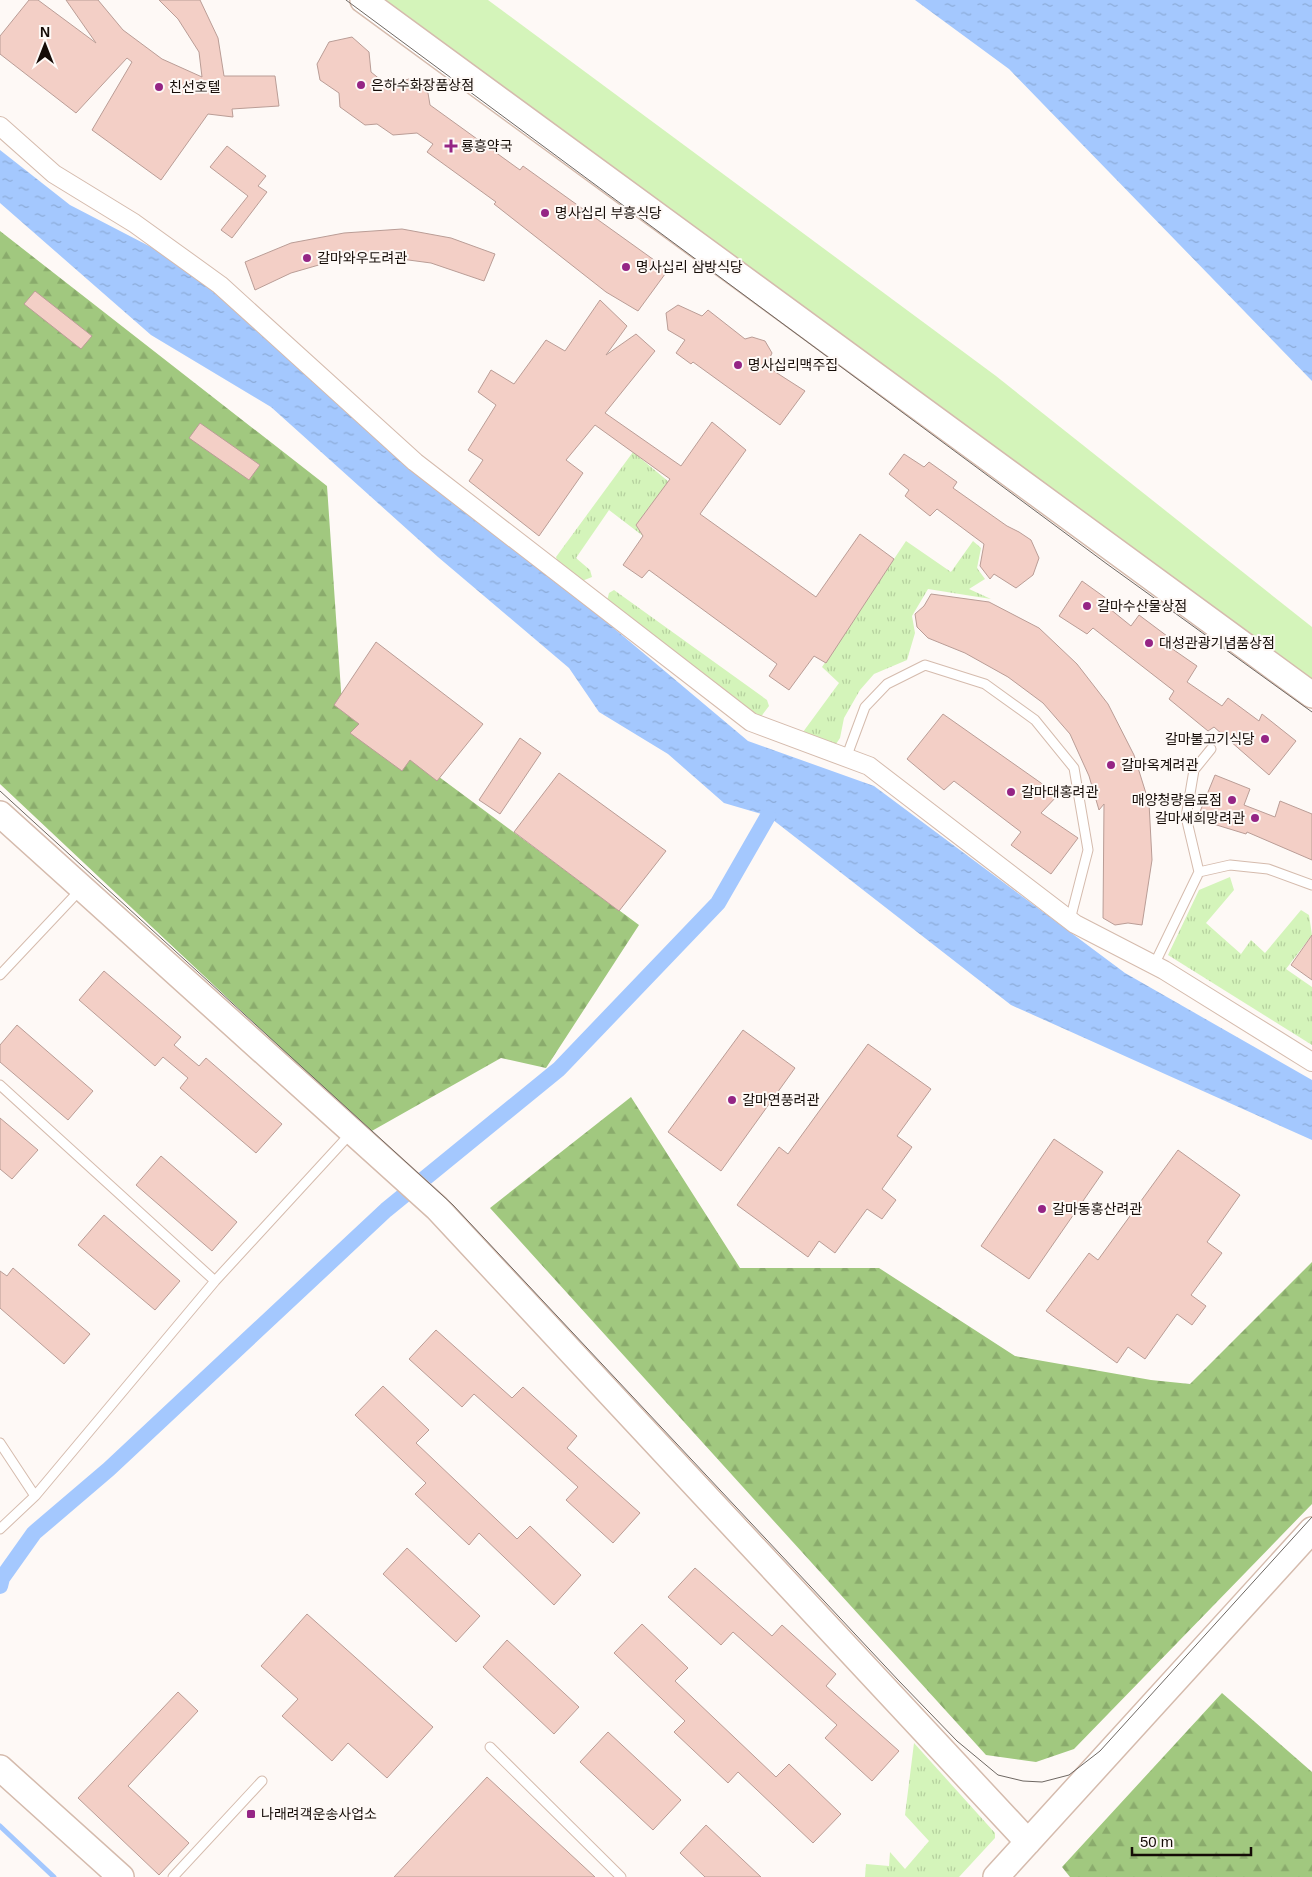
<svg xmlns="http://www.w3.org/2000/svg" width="1312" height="1877" viewBox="0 0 1312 1877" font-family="Arial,'Noto Sans KR',sans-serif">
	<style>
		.grass { fill: url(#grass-tufts) }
		.forest { fill: url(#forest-firs) }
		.park { fill: #d4f4ba }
		.water { fill: url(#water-ripples) }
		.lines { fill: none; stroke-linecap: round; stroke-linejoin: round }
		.stream { stroke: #a4c8fe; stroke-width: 5 }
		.canal { stroke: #a4c8fe; stroke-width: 16 }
		.building { fill: #f3cfc6; stroke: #ba9d96 }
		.lane-casing { stroke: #d5bbad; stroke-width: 11 }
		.street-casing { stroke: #d5bbad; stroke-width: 20 }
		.secondary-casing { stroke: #d5bbad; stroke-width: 28 }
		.lane { stroke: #fff; stroke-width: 9 }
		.street { stroke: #fff; stroke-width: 18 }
		.secondary { stroke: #fff; stroke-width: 25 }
		.tram { stroke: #6e6762; stroke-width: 1 }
		.poi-dot { fill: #952585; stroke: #fef9f6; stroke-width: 2 }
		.labels { text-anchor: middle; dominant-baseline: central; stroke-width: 4; stroke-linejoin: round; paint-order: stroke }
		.poi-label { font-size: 14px; fill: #150c07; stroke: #fef9f6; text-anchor: start }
	</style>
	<defs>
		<pattern id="grass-tufts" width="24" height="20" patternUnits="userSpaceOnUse" patternTransform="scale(1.25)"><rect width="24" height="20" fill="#d4f4ba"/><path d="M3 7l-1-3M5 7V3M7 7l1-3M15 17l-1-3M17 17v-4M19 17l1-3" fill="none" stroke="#b5d09e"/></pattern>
		<pattern id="forest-firs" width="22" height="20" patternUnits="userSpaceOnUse" patternTransform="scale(1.25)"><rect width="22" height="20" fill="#a1c87f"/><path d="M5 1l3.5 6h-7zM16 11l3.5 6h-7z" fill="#8aab6c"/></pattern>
		<pattern id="water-ripples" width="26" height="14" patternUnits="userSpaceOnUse" patternTransform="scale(1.25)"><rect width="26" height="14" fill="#a4c8fe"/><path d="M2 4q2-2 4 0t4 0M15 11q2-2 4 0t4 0" fill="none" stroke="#8cabd8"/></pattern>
	</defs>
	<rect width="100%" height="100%" fill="#fef9f6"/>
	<path class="grass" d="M 633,452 L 669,482 L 636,525 L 643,536 L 609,510 L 576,558 L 590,570 L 592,577 L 582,581 L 558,563 L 556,557 Z
		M 906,541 L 951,572 L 973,541 L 981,548 L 977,568 L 985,579 L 969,589 L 991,599 L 928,589 L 912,616 L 915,633 L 907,660 L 874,674 L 860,690 L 844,718 L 840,738 L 836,744 L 803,732 L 839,683 L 822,667 Z
		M 614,590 L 767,700 L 769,706 L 760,718 L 731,700 L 607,601 L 609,593 Z
		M 1230,877 L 1234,890 L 1206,923 L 1241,954 L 1251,940 L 1265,953 L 1301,910 L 1309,915 L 1312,935 L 1286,969 L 1312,987 L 1312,1045 L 1168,955 L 1199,890 Z
		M 914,1743 L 995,1833 L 995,1838 L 959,1877 L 865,1877 L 866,1864 L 889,1866 L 890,1852 L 905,1869 L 929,1841 L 905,1815 Z"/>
	<path class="forest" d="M 0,231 L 327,486 L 342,705 L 639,925 L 546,1068 L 501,1058 L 370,1132 L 0,784 Z
		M 631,1097 L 740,1268 L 879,1268 L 1015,1356 L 1151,1380 L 1190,1384 L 1312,1262 L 1312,1504 L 1074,1749 L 1036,1762 L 986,1755 L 490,1208 Z
		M 1222,1693 L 1312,1772 L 1312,1877 L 1070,1877 L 1062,1867 Z"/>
	<path class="park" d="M 363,0 L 488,0 L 996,376 L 1312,627 L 1312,695 Z"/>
	<path class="water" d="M 915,0 L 1312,0 L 1312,381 L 1009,69 Z
		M 0,150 L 70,205 L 176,260 L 748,741 L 874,786 L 1125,973 L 1312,1080 L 1312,1140 L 1011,1005 L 768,816 L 724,803 L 668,754 L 599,712 L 569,668 L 438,557 L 271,407 L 151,335 L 0,203 Z"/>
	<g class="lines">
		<path class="stream" d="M 0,1826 L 54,1877"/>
		<path class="canal" d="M 0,1586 L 2,1578 L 34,1533 L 109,1469 L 386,1210 L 559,1069 L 718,903 L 768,816"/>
	</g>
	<path class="building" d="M 29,0 L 38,0 L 96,43 L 66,0 L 98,0 L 123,30 L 162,59 L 202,77 L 199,52 L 178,19 L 159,0 L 200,0 L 218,38 L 224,76 L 275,76 L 279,106 L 232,109 L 233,117 L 208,114 L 161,180 L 92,130 L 132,62 L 127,58 L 76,113 L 0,54 L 0,36 Z
		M 352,37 L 369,52 L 371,72 L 387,85 L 409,79 L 428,93 L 430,105 L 520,170 L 523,166 L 668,270 L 638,311 L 606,292 L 494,204 L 496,202 L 427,152 L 433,144 L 417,133 L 393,135 L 377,124 L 365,125 L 340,107 L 339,93 L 320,80 L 317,64 L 329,42 Z
		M 227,146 L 266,176 L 258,186 L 267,192 L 232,238 L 221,230 L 248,196 L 210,167 Z
		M 402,229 L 451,238 L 495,254 L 484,281 L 431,263 L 386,257 L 336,260 L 291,273 L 255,290 L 245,262 L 291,243 L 344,233 Z
		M 35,291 L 92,336 L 81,349 L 24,304 Z
		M 600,300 L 627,326 L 606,355 L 636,334 L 655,351 L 605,413 L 681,466 L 712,422 L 746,450 L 700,514 L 816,597 L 860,534 L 894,559 L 826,663 L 814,656 L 789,690 L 769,676 L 777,664 L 649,570 L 642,578 L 623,565 L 643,536 L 636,525 L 670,479 L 595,425 L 566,460 L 583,473 L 539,536 L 469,481 L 483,460 L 468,450 L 496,405 L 478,392 L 491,370 L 514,384 L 546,340 L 565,351 Z
		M 678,305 L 702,316 L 708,310 L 745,339 L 752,337 L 765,341 L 772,353 L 766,366 L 805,391 L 780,425 L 693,362 L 691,364 L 676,353 L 685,340 L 668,330 L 666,313 Z
		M 200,423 L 260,465 L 249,480 L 189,438 Z
		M 904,454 L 924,467 L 929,462 L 957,482 L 953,488 L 1007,526 L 1019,532 L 1031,540 L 1039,558 L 1033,575 L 1016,588 L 994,574 L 990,579 L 980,566 L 984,544 L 937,509 L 930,516 L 905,496 L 909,490 L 889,474 Z
		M 1082,581 L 1114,604 L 1110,609 L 1131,626 L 1139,615 L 1175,642 L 1171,648 L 1197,666 L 1187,682 L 1222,706 L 1228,698 L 1259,721 L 1262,714 L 1296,741 L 1269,775 L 1214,727 L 1208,731 L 1169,699 L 1174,691 L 1093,628 L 1087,634 L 1059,616 Z
		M 931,594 L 989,602 L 1039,628 L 1077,664 L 1108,704 L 1134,755 L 1149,803 L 1152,860 L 1142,925 L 1128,923 L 1115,925 L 1103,918 L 1104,804 L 1099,810 L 1089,776 L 1070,734 L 1043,703 L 1008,677 L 965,653 L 928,638 L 917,627 L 915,614 L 924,606 Z
		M 376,642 L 483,724 L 437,781 L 410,760 L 402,771 L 350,733 L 359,724 L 334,705 Z
		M 943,714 L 1058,795 L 1041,813 L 1078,838 L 1051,874 L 1011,845 L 1021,832 L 954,781 L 944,790 L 907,759 Z
		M 520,738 L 541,753 L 500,814 L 479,800 Z
		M 559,773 L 666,851 L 619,911 L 514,832 Z
		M 1215,775 L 1250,789 L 1244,805 L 1275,817 L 1280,801 L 1312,814 L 1312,860 L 1247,832 L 1246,834 L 1197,819 Z
		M 1312,935 L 1312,980 L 1291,965 Z
		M 104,971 L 181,1037 L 174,1045 L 199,1066 L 206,1058 L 282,1124 L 256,1153 L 180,1088 L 188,1078 L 163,1057 L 155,1066 L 79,1000 Z
		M 17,1025 L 93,1091 L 68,1120 L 0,1062 L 0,1045 Z
		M 743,1030 L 795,1068 L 721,1171 L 668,1132 Z
		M 868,1044 L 931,1089 L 897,1136 L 912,1147 L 882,1189 L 896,1200 L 882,1219 L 867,1209 L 835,1253 L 819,1241 L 808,1257 L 737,1205 L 779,1147 L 788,1154 Z
		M 0,1118 L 38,1150 L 12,1179 L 0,1169 Z
		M 1054,1139 L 1103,1172 L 1029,1279 L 981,1246 Z
		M 1178,1150 L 1240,1195 L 1207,1242 L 1222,1253 L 1191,1295 L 1206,1306 L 1192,1325 L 1177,1314 L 1145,1359 L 1128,1347 L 1117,1363 L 1046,1311 L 1089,1253 L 1098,1260 Z
		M 161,1156 L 237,1222 L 212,1251 L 136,1185 Z
		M 104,1215 L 180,1281 L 155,1310 L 78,1245 Z
		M 13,1268 L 90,1334 L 64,1364 L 0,1308 L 0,1271 L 7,1276 Z
		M 436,1330 L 512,1398 L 523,1387 L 577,1436 L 567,1448 L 640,1513 L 613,1543 L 566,1500 L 578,1487 L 474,1394 L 462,1407 L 409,1359 Z
		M 383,1386 L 429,1430 L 416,1443 L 517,1539 L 530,1526 L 581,1575 L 554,1605 L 479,1533 L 469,1545 L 415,1494 L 426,1483 L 355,1415 Z
		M 407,1548 L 480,1616 L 456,1642 L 383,1574 Z
		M 695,1568 L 772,1636 L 782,1625 L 836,1674 L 826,1686 L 899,1751 L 872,1781 L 825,1738 L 837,1725 L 733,1632 L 721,1645 L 668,1597 Z
		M 307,1614 L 433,1727 L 387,1778 L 348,1743 L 332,1761 L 282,1716 L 298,1699 L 261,1666 Z
		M 642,1624 L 688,1668 L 675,1681 L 776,1777 L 789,1764 L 841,1814 L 813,1843 L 738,1772 L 728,1783 L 674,1732 L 685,1721 L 614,1653 Z
		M 507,1640 L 579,1707 L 554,1734 L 483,1667 Z
		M 178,1692 L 198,1711 L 128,1786 L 189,1843 L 159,1875 L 78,1798 Z
		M 608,1732 L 681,1800 L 653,1830 L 580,1762 Z
		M 487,1777 L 595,1877 L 394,1877 Z
		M 706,1825 L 761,1877 L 705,1877 L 680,1853 Z"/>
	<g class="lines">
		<defs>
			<path id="lane" d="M 846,758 L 865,707 L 887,684 L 925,665 L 985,684 L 1035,720 L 1074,768 L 1088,850 L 1070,920
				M 1199,872 L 1230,865 L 1268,869 L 1312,885
				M 1154,965 L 1199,872 L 1186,817 L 1194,770 L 1211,749
				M 0,975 L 80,890
				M 0,1085 L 215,1281
				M 0,1443 L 35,1496
				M 0,1529 L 35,1496 L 215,1281 L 351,1133
				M 490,1747 L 621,1877
				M 173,1877 L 262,1781"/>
			<path id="street" d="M 0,126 L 54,174 L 134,223 L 220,285 L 415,462 L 751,722 L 869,766 L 1075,924 L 1164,970 L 1312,1062"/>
			<path id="secondary" d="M 363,0 L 1312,695
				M 0,814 L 437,1208 L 1028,1842
				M 0,1768 L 121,1877
				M 996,1877 L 1312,1530"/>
		</defs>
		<use href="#lane" class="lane-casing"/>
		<use href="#street" class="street-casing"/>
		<use href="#secondary" class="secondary-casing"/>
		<use href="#lane" class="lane"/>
		<use href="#street" class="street"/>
		<use href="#secondary" class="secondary"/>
		<path class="tram" d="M 346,0 L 1107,564 L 1312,712
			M 0,791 L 453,1205 L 899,1681 L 957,1741 L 998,1775 L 1023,1781 L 1042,1782 L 1069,1775 L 1100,1751 L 1312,1517"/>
	</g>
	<g class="poi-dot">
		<circle cx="361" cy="85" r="5"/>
		<circle cx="159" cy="87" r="5"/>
		<path d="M448.5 138.5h5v5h5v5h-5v5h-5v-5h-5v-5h5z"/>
		<circle cx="545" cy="213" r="5"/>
		<circle cx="307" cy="258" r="5"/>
		<circle cx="626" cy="267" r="5"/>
		<circle cx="738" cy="365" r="5"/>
		<circle cx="1087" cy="606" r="5"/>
		<circle cx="1149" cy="643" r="5"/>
		<circle cx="1265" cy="739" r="5"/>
		<circle cx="1111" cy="765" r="5"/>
		<circle cx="1011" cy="792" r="5"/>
		<circle cx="1232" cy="800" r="5"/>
		<circle cx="1255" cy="818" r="5"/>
		<circle cx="732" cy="1100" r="5"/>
		<circle cx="1042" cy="1209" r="5"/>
		<rect x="246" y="1809" width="10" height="10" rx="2.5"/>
	</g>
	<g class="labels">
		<g class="poi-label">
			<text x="371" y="85">은하수화장품상점</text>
			<text x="169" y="87">친선호텔</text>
			<text x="461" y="146">룡흥약국</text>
			<text x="555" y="213">명사십리 부흥식당</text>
			<text x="317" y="258">갈마와우도려관</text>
			<text x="636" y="267">명사십리 삼방식당</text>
			<text x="748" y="365">명사십리맥주집</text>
			<text x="1097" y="606">갈마수산물상점</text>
			<text x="1159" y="643">대성관광기념품상점</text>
			<text x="1255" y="739" text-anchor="end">갈마불고기식당</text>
			<text x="1121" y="765">갈마옥계려관</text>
			<text x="1021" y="792">갈마대홍려관</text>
			<text x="1222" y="800" text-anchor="end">매양청량음료점</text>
			<text x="1245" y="818" text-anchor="end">갈마새희망려관</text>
			<text x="742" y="1100">갈마연풍려관</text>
			<text x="1052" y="1209">갈마동홍산려관</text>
			<text x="261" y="1814">나래려객운송사업소</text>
		</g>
	</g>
	<g transform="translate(45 45)" stroke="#fef9f6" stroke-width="4" paint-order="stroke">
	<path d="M0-4L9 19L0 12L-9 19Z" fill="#150c07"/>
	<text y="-8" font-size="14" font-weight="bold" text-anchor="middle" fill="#150c07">N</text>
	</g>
	<path d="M1132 1847v8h119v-8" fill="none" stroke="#150c07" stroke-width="2.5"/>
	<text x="1140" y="1847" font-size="15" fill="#150c07" stroke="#fef9f6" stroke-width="4" paint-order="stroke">50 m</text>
</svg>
